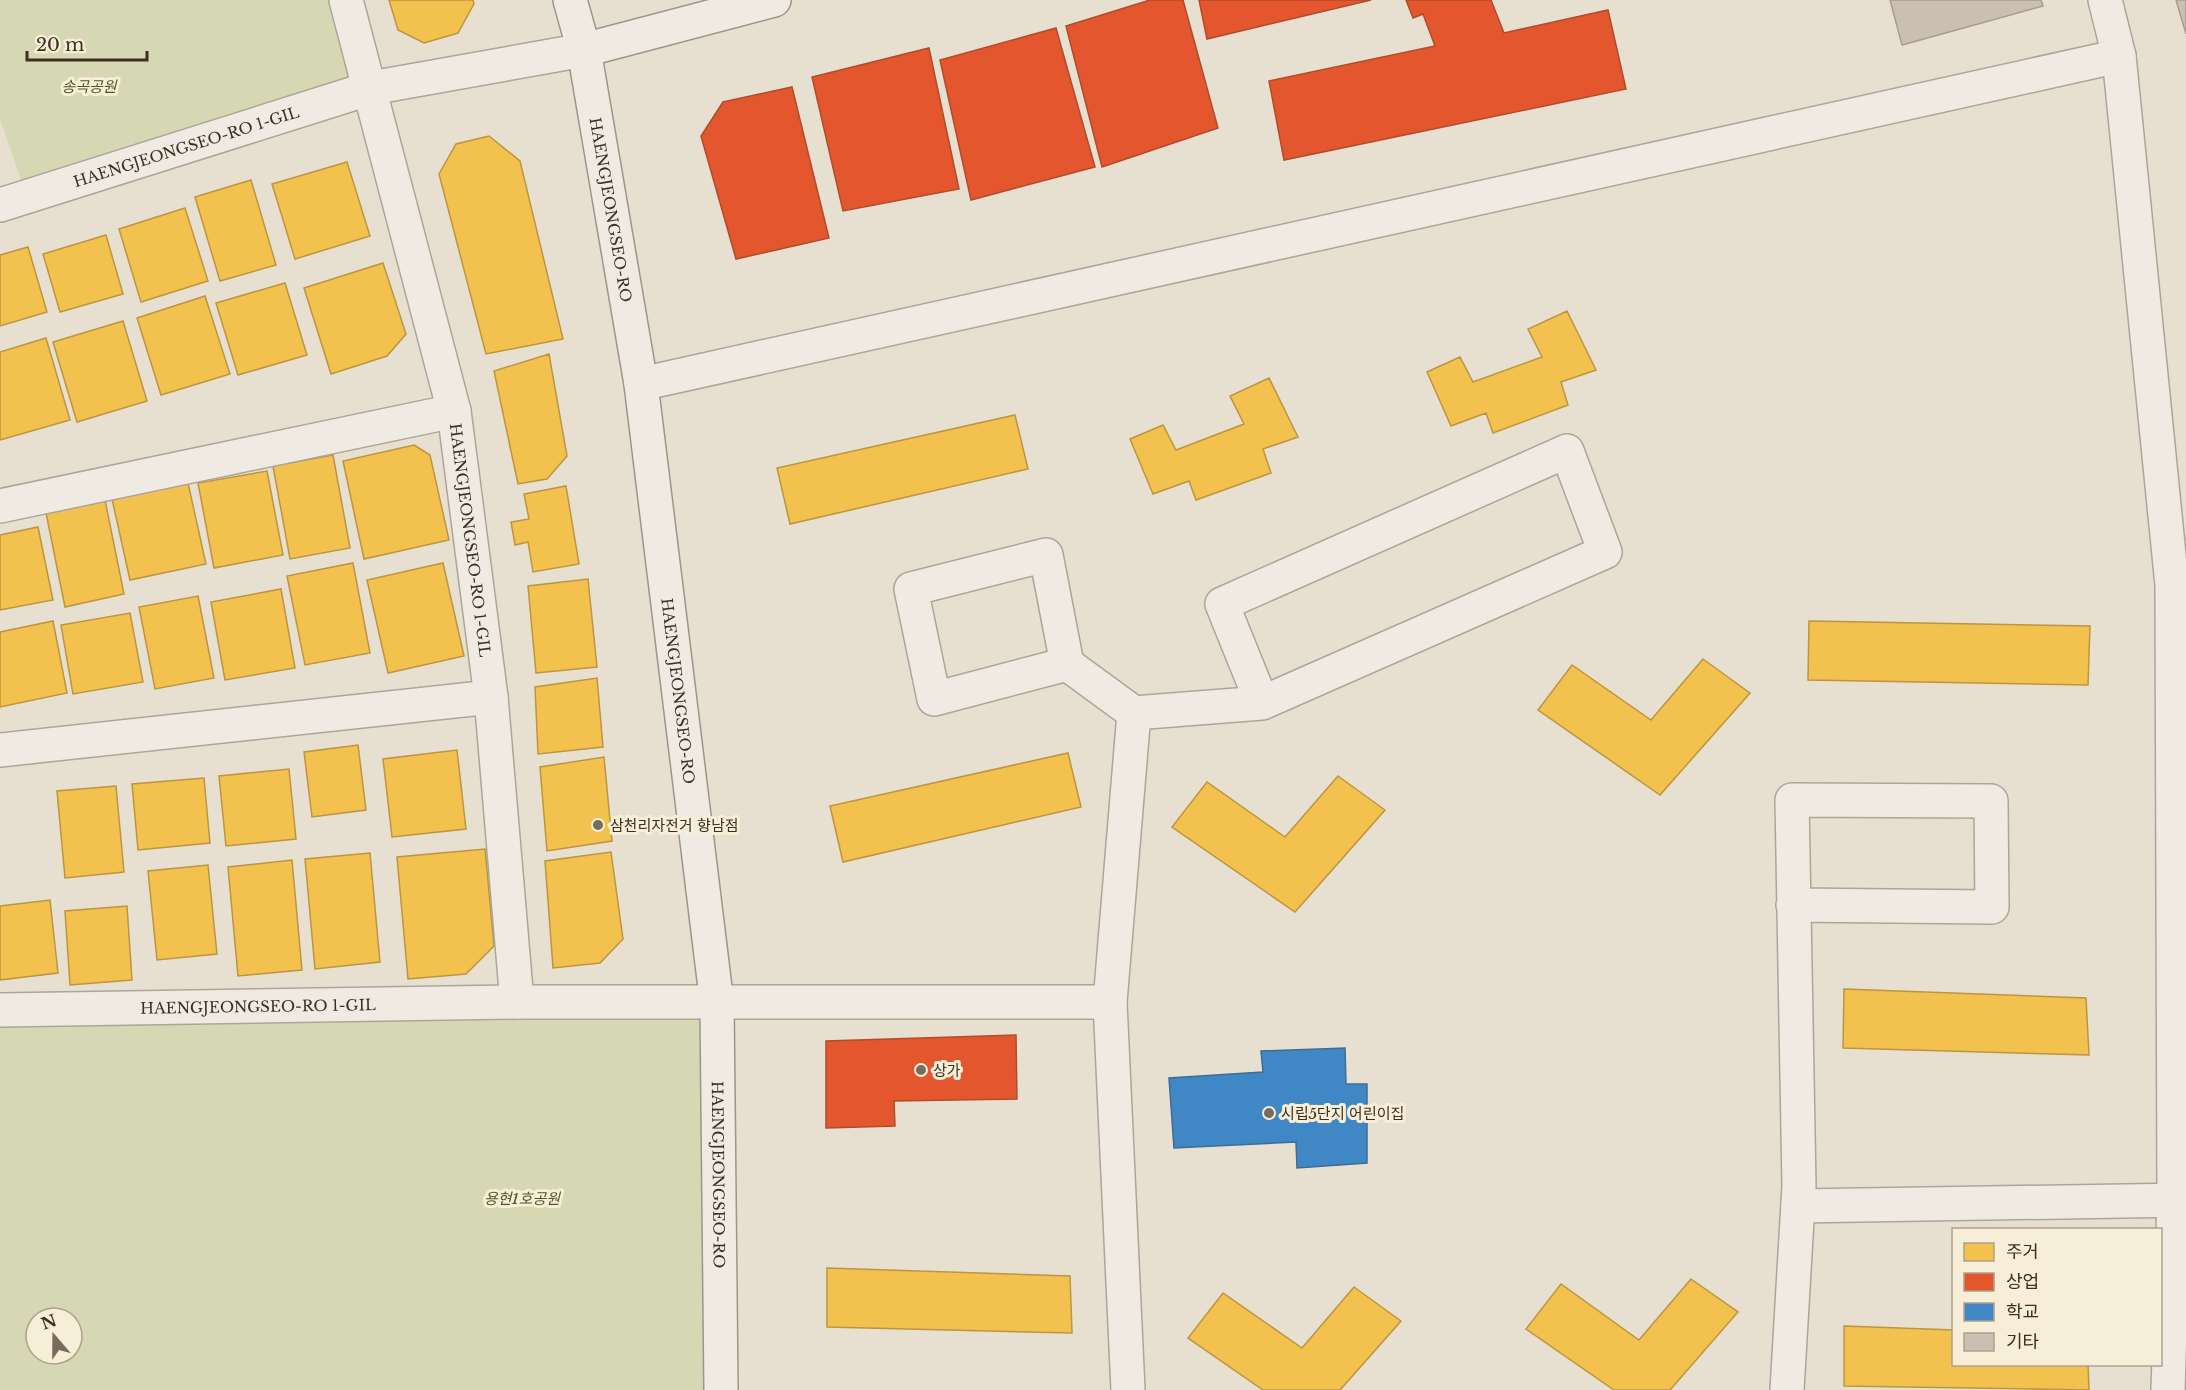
<svg xmlns="http://www.w3.org/2000/svg" width="2186" height="1390" viewBox="0 0 2186 1390" font-family="'Libre Baskerville','Noto Sans KR',serif">
	<style>
		.green { fill: #d6d7b3; fill-rule: evenodd }
		.homes { fill: #f2c14e; stroke: #bc9540; stroke-width: 1.5 }
		.shops { fill: #e4572e; stroke: #b24b2a; stroke-width: 1.5 }
		.schools { fill: #3f88c5; stroke: #3e6d94; stroke-width: 1.5 }
		.building { fill: #cbbfb2; stroke: #a89c90; stroke-width: 1.5 }
		.lines { fill: none; stroke-linecap: round; stroke-linejoin: round }
		.street-casing { stroke: #ada599; stroke-width: 36 }
		.secondary-casing { stroke: #9c958a; stroke-width: 36 }
		.street { stroke: #efebe3; stroke-width: 33 }
		.secondary { stroke: #efebe3; stroke-width: 33 }
		.poi-dot { fill: #786c5e; stroke: #f7eed8; stroke-width: 2 }
		.labels { text-anchor: middle; dominant-baseline: central; stroke-width: 6; stroke-linejoin: round; paint-order: stroke }
		.park-label { font-size: 15px; font-style: italic; fill: #4d5a26; stroke: #f7eed8 }
		.street-label { font-size: 15px; fill: #3d2e20; stroke: #f7eed8 }
		.poi-label { font-size: 15px; fill: #3d2e20; stroke: #f7eed8; text-anchor: start }
	</style>
	<rect width="100%" height="100%" fill="#e7e0d1"/>
	<path class="green" d="M 0,0 L 346,0 L 371,88 L 27,197 L 0,119 Z
		M 717,1004 L 713,1390 L 0,1390 L 0,1021 ZM 36,1318 L 72,1318 L 72,1354 L 36,1354 Z"/>
	<path class="homes" d="M 389,0 L 473,0 L 474,4 L 458,33 L 424,43 L 398,30 Z
		M 489,136 L 520,161 L 563,339 L 486,354 L 439,174 L 456,144 Z
		M 347,162 L 370,236 L 295,259 L 272,184 Z
		M 251,180 L 276,265 L 220,281 L 195,197 Z
		M 185,208 L 208,281 L 141,302 L 119,229 Z
		M 106,235 L 123,294 L 60,312 L 43,254 Z
		M 28,247 L 47,312 L 0,326 L 0,255 Z
		M 383,263 L 406,334 L 387,356 L 331,374 L 304,288 Z
		M 285,283 L 307,355 L 238,375 L 216,303 Z
		M 205,296 L 230,374 L 161,395 L 137,318 Z
		M 1567,311 L 1596,370 L 1561,382 L 1568,405 L 1493,433 L 1486,413 L 1451,426 L 1427,372 L 1460,357 L 1473,382 L 1542,357 L 1528,329 Z
		M 123,321 L 147,401 L 77,422 L 53,342 Z
		M 46,338 L 70,420 L 0,440 L 0,352 Z
		M 549,354 L 567,456 L 547,479 L 518,484 L 494,371 Z
		M 1269,378 L 1298,437 L 1263,449 L 1271,473 L 1196,500 L 1189,481 L 1153,494 L 1130,439 L 1163,425 L 1176,450 L 1244,424 L 1230,396 Z
		M 1015,415 L 1028,469 L 790,524 L 777,468 Z
		M 414,445 L 430,455 L 449,540 L 364,559 L 343,461 Z
		M 333,455 L 350,548 L 290,559 L 273,466 Z
		M 267,471 L 283,555 L 214,568 L 198,483 Z
		M 188,483 L 206,564 L 130,580 L 112,499 Z
		M 566,486 L 579,564 L 533,572 L 528,542 L 515,545 L 511,522 L 529,519 L 524,494 Z
		M 105,500 L 124,594 L 65,607 L 46,513 Z
		M 38,527 L 53,600 L 0,610 L 0,535 Z
		M 353,563 L 370,653 L 305,665 L 287,576 Z
		M 443,563 L 464,656 L 388,673 L 367,580 Z
		M 588,579 L 597,667 L 536,673 L 528,586 Z
		M 281,589 L 295,668 L 225,680 L 211,602 Z
		M 198,596 L 214,678 L 155,689 L 139,607 Z
		M 130,613 L 143,682 L 73,694 L 61,625 Z
		M 53,621 L 67,693 L 0,707 L 0,632 Z
		M 1809,621 L 2090,626 L 2088,685 L 1808,680 Z
		M 1703,659 L 1750,693 L 1660,795 L 1538,710 L 1572,665 L 1651,720 Z
		M 597,678 L 603,747 L 538,754 L 535,687 Z
		M 358,745 L 366,810 L 312,817 L 304,752 Z
		M 457,750 L 466,829 L 392,837 L 383,759 Z
		M 1068,753 L 1081,807 L 843,862 L 830,806 Z
		M 604,757 L 612,841 L 547,851 L 540,767 Z
		M 289,769 L 296,839 L 226,846 L 219,776 Z
		M 1338,776 L 1385,810 L 1295,912 L 1172,827 L 1207,782 L 1285,837 Z
		M 204,778 L 210,843 L 138,850 L 132,784 Z
		M 116,786 L 124,872 L 65,878 L 57,791 Z
		M 485,849 L 494,946 L 466,974 L 408,979 L 397,857 Z
		M 611,852 L 623,939 L 600,963 L 553,968 L 545,861 Z
		M 370,853 L 380,962 L 315,969 L 305,859 Z
		M 292,860 L 302,970 L 238,976 L 228,867 Z
		M 208,865 L 217,954 L 157,960 L 148,871 Z
		M 50,900 L 58,973 L 0,980 L 0,906 Z
		M 127,906 L 132,980 L 70,985 L 65,911 Z
		M 1844,989 L 2086,998 L 2089,1055 L 1843,1048 Z
		M 827,1268 L 1070,1276 L 1072,1333 L 827,1327 Z
		M 1691,1279 L 1738,1312 L 1670,1390 L 1614,1390 L 1526,1329 L 1561,1284 L 1639,1340 Z
		M 1354,1287 L 1401,1321 L 1340,1390 L 1263,1390 L 1188,1338 L 1223,1293 L 1302,1348 Z
		M 1844,1326 L 1954,1330 L 1954,1364 L 2088,1364 L 2089,1390 L 1844,1386 Z"/>
	<path class="shops" d="M 1150,0 L 1183,0 L 1218,128 L 1102,167 L 1066,26 Z
		M 1199,0 L 1371,0 L 1207,39 Z
		M 1406,0 L 1491,0 L 1504,33 L 1608,10 L 1626,89 L 1284,160 L 1269,81 L 1435,46 L 1423,14 L 1413,18 Z
		M 1056,28 L 1095,167 L 971,200 L 940,60 Z
		M 929,48 L 959,189 L 843,211 L 812,77 Z
		M 792,87 L 829,238 L 736,259 L 701,136 L 723,102 Z
		M 1016,1035 L 1017,1099 L 894,1101 L 895,1126 L 826,1128 L 826,1041 Z"/>
	<path class="schools" d="M 1345,1048 L 1346,1084 L 1367,1084 L 1367,1163 L 1297,1168 L 1296,1142 L 1174,1148 L 1169,1078 L 1263,1072 L 1261,1051 Z"/>
	<path class="building" d="M 1890,0 L 2041,0 L 2043,6 L 1902,45 Z
		M 2176,0 L 2186,0 L 2186,34 Z"/>
	<g class="lines">
		<defs>
			<g id="street">
				<path id="s1" d="M 346,0 L 454,411 L 491,697 L 517,1002"/>
				<path d="M 2105,0 L 2119,56 L 2172,585 L 2174,1200 L 2168,1390"/>
				<path id="s2" d="M 0,205 L 371,88 L 584,50"/>
				<path d="M 641,384 L 2119,56"/>
				<path d="M 0,506 L 454,411"/>
				<path d="M 1046,555 L 1067,664 L 934,699 L 911,589 Z"/>
				<path d="M 1067,664 L 1134,713 L 1262,703 L 1605,552 L 1567,451 L 1222,604 L 1262,703"/>
				<path d="M 0,750 L 491,697"/>
				<path id="s3" d="M 0,1010 L 517,1002 L 1110,1002"/>
				<path d="M 1798,1206 L 2186,1200"/>
				<path d="M 1128,1390 L 1110,1002 L 1134,713"/>
				<path d="M 1787,1390 L 1799,1186 L 1792,800 L 1991,801 L 1992,907 L 1793,905"/>
			</g>
			<g id="secondary">
				<path id="s4" d="M 570,0 L 584,50 L 641,384 L 717,1004 L 721,1390"/>
				<path d="M 584,50 L 774,0"/>
			</g>
		</defs>
		<use href="#street" class="street-casing"/>
		<use href="#secondary" class="secondary-casing"/>
		<use href="#street" class="street"/>
		<use href="#secondary" class="secondary"/>
	</g>
	<g class="poi-dot">
		<circle cx="598" cy="825" r="6"/>
		<circle cx="921" cy="1070" r="6"/>
		<circle cx="1269" cy="1113" r="6"/>
	</g>
	<g class="labels">
		<g class="park-label">
			<text x="89" y="86">송곡공원</text>
			<text x="522" y="1198">용현1호공원</text>
		</g>
		<g class="street-label">
			<text stroke="none"><textPath href="#s2" startOffset="195">HAENGJEONGSEO-RO 1-GIL</textPath></text>
			<text stroke="none"><textPath href="#s4" startOffset="214">HAENGJEONGSEO-RO</textPath></text>
			<text stroke="none"><textPath href="#s1" startOffset="555">HAENGJEONGSEO-RO 1-GIL</textPath></text>
			<text stroke="none"><textPath href="#s4" startOffset="700">HAENGJEONGSEO-RO</textPath></text>
			<text stroke="none"><textPath href="#s3" startOffset="258">HAENGJEONGSEO-RO 1-GIL</textPath></text>
			<text stroke="none"><textPath href="#s4" startOffset="1186">HAENGJEONGSEO-RO</textPath></text>
		</g>
		<g class="poi-label">
			<text x="610" y="825">삼천리자전거 향남점</text>
			<text x="933" y="1070">상가</text>
			<text x="1281" y="1113">시립5단지 어린이집</text>
		</g>
	</g>
	<rect x="1952" y="1228" width="210" height="138" fill="#f7eed8" stroke="#ada18e" stroke-width="1.5"/>
	<rect x="1964" y="1243" width="30" height="18" fill="#f2c14e" stroke="#ada18e" stroke-width="1.5"/>
	<text x="2006" y="1258" font-size="18" fill="#3d2e20">주거</text>
	<rect x="1964" y="1273" width="30" height="18" fill="#e4572e" stroke="#ada18e" stroke-width="1.5"/>
	<text x="2006" y="1288" font-size="18" fill="#3d2e20">상업</text>
	<rect x="1964" y="1303" width="30" height="18" fill="#3f88c5" stroke="#ada18e" stroke-width="1.5"/>
	<text x="2006" y="1318" font-size="18" fill="#3d2e20">학교</text>
	<rect x="1964" y="1333" width="30" height="18" fill="#cbbfb2" stroke="#ada18e" stroke-width="1.5"/>
	<text x="2006" y="1348" font-size="18" fill="#3d2e20">기타</text>
	<g transform="translate(54 1336) rotate(340)"><circle r="28" fill="#f7eed8" stroke="#ada18e" stroke-width="1.5"/>
	<path d="M0-4.5L10 22L0 15L-10 22Z" fill="#786c5e"/>
	<text y="-9" font-size="16" font-weight="bold" text-anchor="middle" fill="#3d2e20">N</text>
	</g>
	<path d="M27 51v9h120v-9" fill="none" stroke="#3d2e20" stroke-width="3"/>
	<text x="36" y="51" font-size="18" fill="#3d2e20" stroke="#f7eed8" stroke-width="4.5" paint-order="stroke">20 m</text>
</svg>
